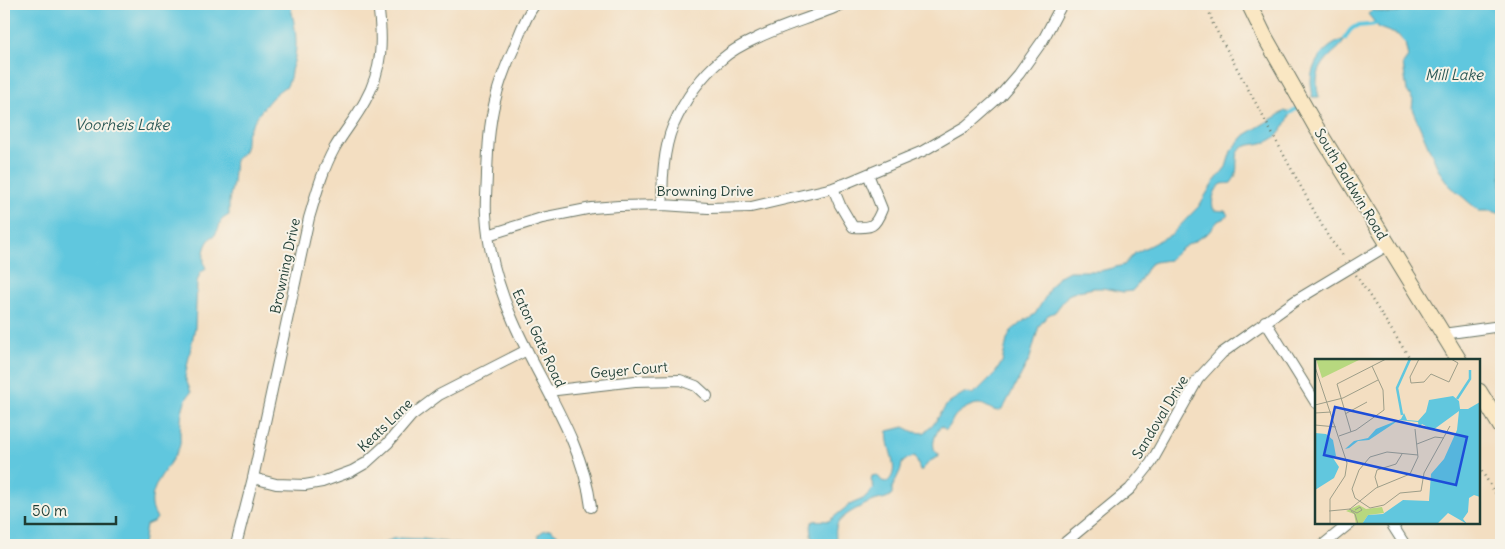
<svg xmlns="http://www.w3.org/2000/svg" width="1505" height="549" viewBox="0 0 1505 549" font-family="Delius,sans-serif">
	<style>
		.water { fill: #61c7de; stroke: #408289 }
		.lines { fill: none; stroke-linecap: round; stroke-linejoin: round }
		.stream { stroke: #61c7de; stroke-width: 4 }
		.service-casing { stroke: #697565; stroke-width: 7 }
		.minor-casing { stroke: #697565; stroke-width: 12 }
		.secondary-casing { stroke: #697565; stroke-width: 17 }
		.path { stroke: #697565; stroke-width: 2.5; stroke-dasharray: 1 4; stroke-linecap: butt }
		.service { stroke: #fff; stroke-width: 5 }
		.minor { stroke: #fff; stroke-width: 10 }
		.secondary { stroke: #fae7c3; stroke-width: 15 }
		.labels { text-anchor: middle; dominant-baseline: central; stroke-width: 4; stroke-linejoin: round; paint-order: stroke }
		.street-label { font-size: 14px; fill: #1f3d34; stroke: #f7f3e8 }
		.water-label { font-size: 15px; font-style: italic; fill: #2c5956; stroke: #f7f3e8 }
		.inset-river { fill: none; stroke: #61c7de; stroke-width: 2.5 }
		.inset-road { fill: none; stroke: #9e9e89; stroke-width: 1 }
		.view { fill: #1d4ed8; fill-opacity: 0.15; stroke: #1d4ed8; stroke-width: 2.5 }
		.inset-edge { fill: none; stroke: #1f3d34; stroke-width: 2.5 }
	</style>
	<rect width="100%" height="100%" fill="#f7f3e8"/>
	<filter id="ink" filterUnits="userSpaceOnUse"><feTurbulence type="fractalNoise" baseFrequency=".02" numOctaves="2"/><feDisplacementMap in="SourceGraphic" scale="10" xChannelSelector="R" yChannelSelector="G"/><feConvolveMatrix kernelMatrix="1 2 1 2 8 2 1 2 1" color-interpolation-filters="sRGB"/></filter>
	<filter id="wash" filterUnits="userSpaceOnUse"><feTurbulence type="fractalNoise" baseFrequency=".0096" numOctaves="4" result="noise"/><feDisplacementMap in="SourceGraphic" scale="20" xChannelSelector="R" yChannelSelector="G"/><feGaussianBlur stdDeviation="1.12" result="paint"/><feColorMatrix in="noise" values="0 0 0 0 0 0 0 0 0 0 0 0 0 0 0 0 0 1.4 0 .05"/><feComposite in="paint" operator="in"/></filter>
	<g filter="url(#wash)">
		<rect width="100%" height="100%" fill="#f3dec1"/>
		<path class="water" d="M 4,4 L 290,4 C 294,21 298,38 295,56 C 295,61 292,66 291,71 C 290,79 290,78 287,86 C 275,90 253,120 248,132 C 245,137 247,142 245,148 C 244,153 239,156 235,160 L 233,183 L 229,201 L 229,215 C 215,223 223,223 216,233 C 213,239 214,234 210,239 C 203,247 202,260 206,269 L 200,273 L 197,282 L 195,327 L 185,377 L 191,392 C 189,396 186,398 185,402 C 181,411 181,423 180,433 C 180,438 181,443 179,448 C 169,469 140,493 157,518 L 155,521 L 146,525 L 143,545 L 4,545 Z
			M 1406,4 L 1501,4 L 1501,214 L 1492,211 L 1479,211 L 1449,185 L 1439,171 L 1412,109 L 1413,100 L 1407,91 L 1403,64 L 1408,57 L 1405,43 L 1398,35 L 1379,28 L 1368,14 L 1373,10 C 1385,13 1401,18 1406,4 Z
			M 1345,39 C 1342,46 1337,49 1332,54 C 1318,67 1314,79 1319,97 L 1312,97 C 1313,92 1311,87 1311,81 C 1312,61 1326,45 1345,39 Z
			M 1285,111 L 1290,113 C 1287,126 1276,141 1262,143 C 1255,145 1245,144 1240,150 C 1235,156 1238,166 1236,173 C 1236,177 1233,180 1231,183 C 1228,184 1225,183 1222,184 C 1214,188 1210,203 1214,210 L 1225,211 L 1228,215 L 1224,219 L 1218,221 L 1208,233 L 1181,249 L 1169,260 L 1154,262 L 1149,265 L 1138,284 L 1132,291 L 1123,292 L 1103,288 L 1094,288 L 1078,291 L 1068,295 L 1055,312 L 1048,315 L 1039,326 L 1030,358 L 1004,407 L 999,411 C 991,411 987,405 980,404 C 973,403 959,411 955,416 C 951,421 951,426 946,430 L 941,426 C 937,431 932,441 934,448 C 934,450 937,453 939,455 L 938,457 L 930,461 L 922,470 L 920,470 L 915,456 L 907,459 L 902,463 L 901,469 L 892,488 L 892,494 C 886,500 882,498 874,501 C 863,505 838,516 836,528 C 835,532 836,537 836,540 L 830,545 L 806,545 L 812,540 C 808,519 810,520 829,521 L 849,505 L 863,499 L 874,488 L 871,480 L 872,476 L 877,475 L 882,481 L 887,482 C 903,470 884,446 888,431 L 904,427 L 914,432 L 924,433 L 933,425 L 948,403 L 964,393 L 972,394 L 977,391 L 996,372 L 1002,362 L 1007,340 L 1011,331 L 1022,322 L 1035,314 L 1046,296 L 1050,287 L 1058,277 L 1069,271 L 1100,271 L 1124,265 L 1135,253 L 1172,234 L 1199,206 L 1213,183 L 1226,167 L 1231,151 L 1245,135 Z
			M 550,529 L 559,536 L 563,545 L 542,545 L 538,535 L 543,531 Z
			M 400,538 L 423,539 L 467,545 L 381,545 L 392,539 Z"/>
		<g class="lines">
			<path class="stream" d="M 1345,39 C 1353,21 1359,28 1375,24
				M 1290,113 L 1300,106"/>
		</g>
	</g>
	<g filter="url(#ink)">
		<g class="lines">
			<defs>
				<path id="service" d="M 1494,327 L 1501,342"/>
				<path id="minor" d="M 535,4 C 525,17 520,33 514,48 C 506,65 499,83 495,101 C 489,125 488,149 487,173 C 487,186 485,201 486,214 C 488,252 499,289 514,323 C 540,383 583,441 591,507
					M 833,188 L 840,205 L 853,227 C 872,228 875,227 882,209 L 868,174
					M 663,205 C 661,183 664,147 673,126 C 684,101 701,76 722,59 C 731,51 744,44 755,39 C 783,25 815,17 843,4
					M 488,235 L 542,218 L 592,208 L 619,206 L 663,205 L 708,208 L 751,207 L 833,188 L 844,184 L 923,151 L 966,126 L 999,97 L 1019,74 L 1043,40 L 1062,4
					M 1265,321 L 1316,403
					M 1443,334 L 1501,326
					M 548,391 L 635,381 L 680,380 L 696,386 L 707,396
					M 253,478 L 276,484 L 305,485 L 322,482 L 352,471 L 366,463 L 388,443 L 411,416 L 439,395 L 527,350
					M 1391,523 L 1405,545
					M 236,545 L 253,478 L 309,218 C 316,195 322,171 334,149 C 343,133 356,118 365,101 C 383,69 383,39 378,4
					M 1062,545 L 1130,489 L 1151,463 L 1198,379 L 1222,353 L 1295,301 L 1388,245
					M 1323,545 L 1350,523"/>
				<path id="secondary" d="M 1249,4 L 1265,37 L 1316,127 L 1459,360
					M 1479,391 L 1501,427"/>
			</defs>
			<use href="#service" class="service-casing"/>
			<use href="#minor" class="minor-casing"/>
			<use href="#secondary" class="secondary-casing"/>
			<path class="path" d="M 1207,4 L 1213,24 L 1313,209 L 1329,238 L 1345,258
				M 1356,275 L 1411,360
				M 1479,467 L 1501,502"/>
			<use href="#service" class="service"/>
			<use href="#minor" class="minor"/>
			<use href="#secondary" class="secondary"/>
		</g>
	</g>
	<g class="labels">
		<g class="street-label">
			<text transform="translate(1351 184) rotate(59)">South Baldwin Road</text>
			<text x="705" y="191">Browning Drive</text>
			<text transform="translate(285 266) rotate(-78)">Browning Drive</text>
			<text transform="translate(539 338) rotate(65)">Eaton Gate Road</text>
			<text transform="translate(629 370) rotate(-5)">Geyer Court</text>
			<text transform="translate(1160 417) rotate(-59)">Sandoval Drive</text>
			<text transform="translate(385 425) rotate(-44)">Keats Lane</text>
		</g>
		<g class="water-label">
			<text x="1454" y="74">Mill Lake</text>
			<text x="122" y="124">Voorheis Lake</text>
		</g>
	</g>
	<g transform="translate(1315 359)">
		<rect width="165" height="165" fill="#f3dec1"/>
		<path d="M 1,0 L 46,0 L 7,19 ZM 44,146 L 51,150 L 67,148 L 69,154 L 53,156 L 47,165 L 41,165 L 39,155 L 31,152 Z" fill="#b7d87f"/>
		<path d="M 138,37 L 144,42 L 145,50 L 153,50 L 165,43 L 165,138 L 159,136 L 154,139 L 153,153 L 148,160 L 152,165 L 133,154 L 122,165 L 47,165 L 53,156 L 68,155 L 88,141 L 114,142 L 116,115 L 129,100 L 142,71 L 144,52 L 118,71 L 107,65 L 104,69 L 103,63 L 84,61 L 54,81 L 43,82 L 34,89 L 30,90 L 39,82 L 53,79 L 61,70 L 86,60 L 89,54 L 92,61 L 103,62 L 111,53 L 114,41 ZM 0,74 L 11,75 L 18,81 L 21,97 L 18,99 L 24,108 L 19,119 L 0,131 Z" fill="#61c7de"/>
		<path class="inset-river" d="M 142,40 L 155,20 L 155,11M 87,56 L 82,29 L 95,0"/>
		<path class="inset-road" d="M 104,0 L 95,18 L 96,24 L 109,23 L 116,15 L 134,23 L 143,4 L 136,0M 0,8 L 32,104 L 30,117 L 15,140 L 15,165M 0,46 L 28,39 L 63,21M 0,54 L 16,53M 30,55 L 52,43M 0,66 L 21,68M 36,73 L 22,25 L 71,0M 24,77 L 41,71 L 69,51 L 68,31 L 57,7M 102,85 L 120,78 L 129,79M 103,96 L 72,93 L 55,98 L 44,111 L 37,130 L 40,139 L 55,149 L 69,146 L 85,134 L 106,132 L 109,114 L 135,67M 63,128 L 60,118 L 62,111 L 81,105 L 87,95M 34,150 L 42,154 L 47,151 L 45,148 L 40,151M 14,152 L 35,150 L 61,129 L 95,115 L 103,98 L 100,70M 36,152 L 40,155 L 43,165"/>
		<path class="view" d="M 20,48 L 152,78 L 141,126 L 9,96 Z"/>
		<rect width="165" height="165" class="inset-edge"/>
	</g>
	<rect width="1505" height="549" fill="none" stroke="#f7f3e8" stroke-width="20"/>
	<path d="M25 516v8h91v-8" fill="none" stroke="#1f3d34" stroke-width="2.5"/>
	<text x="32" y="516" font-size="15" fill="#1f3d34" stroke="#f7f3e8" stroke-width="4" paint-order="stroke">50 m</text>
</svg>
